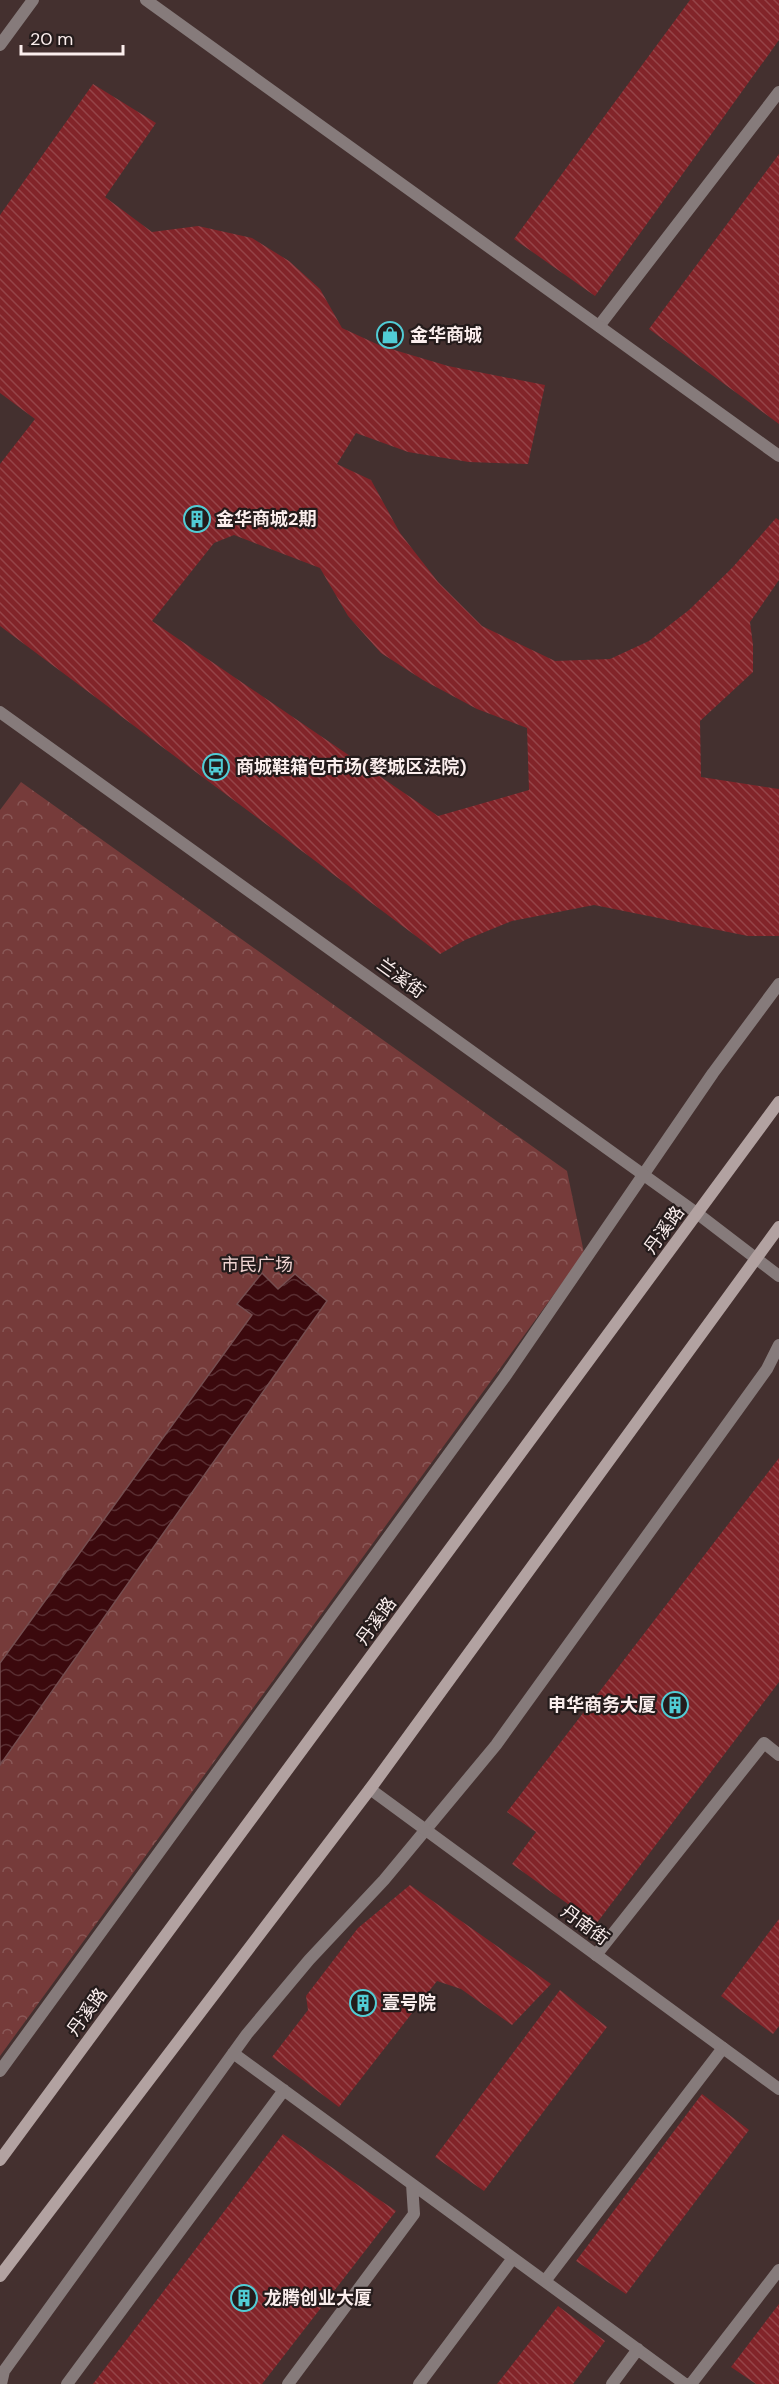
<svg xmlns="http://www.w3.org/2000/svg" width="779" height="2384" viewBox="0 0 779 2384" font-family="'DM Sans','Noto Sans SC',sans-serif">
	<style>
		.forest { fill: url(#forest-crowns) }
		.water { fill: url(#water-waves); stroke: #754e50; stroke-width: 1.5 }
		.building { fill: url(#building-back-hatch); fill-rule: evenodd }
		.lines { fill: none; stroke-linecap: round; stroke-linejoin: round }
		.service { stroke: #867b7b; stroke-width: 12 }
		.minor { stroke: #867b7b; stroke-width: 12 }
		.tertiary { stroke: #867b7b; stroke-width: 12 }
		.secondary { stroke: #b2a2a1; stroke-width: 12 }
		.labels { text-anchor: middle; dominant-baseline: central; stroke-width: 4.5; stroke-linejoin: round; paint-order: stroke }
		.poi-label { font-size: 18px; font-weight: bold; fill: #fbeeed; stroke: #241b1b; text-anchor: start }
		.street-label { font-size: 18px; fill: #fbeeed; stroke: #241b1b }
		.park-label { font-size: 18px; fill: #efd3d1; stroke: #241b1b }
	</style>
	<defs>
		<pattern id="forest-crowns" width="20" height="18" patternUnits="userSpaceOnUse" patternTransform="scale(1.5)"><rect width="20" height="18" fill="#763b3a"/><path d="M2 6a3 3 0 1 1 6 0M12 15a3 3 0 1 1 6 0" fill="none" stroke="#8a5857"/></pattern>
		<pattern id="water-waves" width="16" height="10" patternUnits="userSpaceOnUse" patternTransform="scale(1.5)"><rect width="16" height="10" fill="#3b090d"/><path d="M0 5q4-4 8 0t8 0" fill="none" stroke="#582d31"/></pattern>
		<pattern id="building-back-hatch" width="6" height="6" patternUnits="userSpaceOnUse" patternTransform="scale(1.5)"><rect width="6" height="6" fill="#822429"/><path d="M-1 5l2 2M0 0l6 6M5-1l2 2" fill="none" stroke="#954448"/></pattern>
	</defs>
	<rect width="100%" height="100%" fill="#44302f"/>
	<path class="forest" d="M 21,782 L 567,1171 L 584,1253 L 0,2056 L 0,810 Z"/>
	<path class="water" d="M 262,1273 L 278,1289 L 295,1274 L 327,1301 L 0,1765 L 0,1663 L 252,1315 L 237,1304 Z"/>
	<path class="building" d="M 690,0 L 779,0 L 779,40 L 595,296 L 514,239 Z
		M 93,84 L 156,123 L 105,197 L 152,232 L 198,226 L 252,238 L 289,261 L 320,289 L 342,328 L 381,346 L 448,366 L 545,385 L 528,464 L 469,462 L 408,452 L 356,433 L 337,464 L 371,480 L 400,533 L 438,582 L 482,626 L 555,661 L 610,659 L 649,641 L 689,610 L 732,568 L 776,518 L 779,520 L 779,580 L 750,622 L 753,645 L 753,672 L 700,721 L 701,777 L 779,789 L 779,936 L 748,936 L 594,905 L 512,921 L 465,940 L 440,954 L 0,626 L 0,464 L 35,419 L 0,393 L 0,215 ZM 234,535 L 320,568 L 348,616 L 381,653 L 423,680 L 477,709 L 527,728 L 529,790 L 438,816 L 152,621 L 214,543 Z
		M 779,154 L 779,424 L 649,329 Z
		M 779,1458 L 779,1682 L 596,1924 L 512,1864 L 536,1832 L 507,1812 Z
		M 410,1885 L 551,1984 L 512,2025 L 461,1989 L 437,1981 L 339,2107 L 272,2057 L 308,2010 L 306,1996 L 358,1928 Z
		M 779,1919 L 779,2026 L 773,2034 L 721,1996 Z
		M 560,1990 L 607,2027 L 484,2191 L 435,2157 Z
		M 702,2094 L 749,2130 L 626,2294 L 576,2261 Z
		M 283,2134 L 396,2211 L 262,2384 L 93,2384 Z
		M 779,2304 L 779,2384 L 756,2384 L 731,2367 Z
		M 558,2306 L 605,2341 L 573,2384 L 497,2384 Z"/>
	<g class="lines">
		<path class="service" d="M 0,45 L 33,0
			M 599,326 L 779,92
			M 596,1955 L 764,1743 L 779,1755
			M 233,2053 L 412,2184 L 414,2214 L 288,2384
			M 0,2071 L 504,1378 L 713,1073 L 779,984
			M 412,2184 L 685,2384
			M 545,2281 L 723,2048
			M 1,2384 L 4,2371 L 247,2034 L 309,1960 L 384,1880 L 496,1745 L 767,1369 L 779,1345
			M 67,2384 L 284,2090
			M 419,2384 L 513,2258
			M 612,2384 L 638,2349
			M 691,2384 L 779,2270"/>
		<path class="minor" d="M 146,0 L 779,456
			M 370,1789 L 779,2089"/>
		<path class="tertiary" d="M 0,712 L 698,1214 L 779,1276"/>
		<path class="secondary" d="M 0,2160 L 779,1102
			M 0,2276 L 370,1789 L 779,1227"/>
	</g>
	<defs>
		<symbol id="shop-ring" viewBox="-11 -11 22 22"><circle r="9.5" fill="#241b1b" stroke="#51ccd5" stroke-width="1.5"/><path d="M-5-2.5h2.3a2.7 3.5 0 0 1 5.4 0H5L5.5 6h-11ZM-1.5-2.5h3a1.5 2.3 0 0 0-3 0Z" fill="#51ccd5"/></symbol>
		<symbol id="building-ring" viewBox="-11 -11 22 22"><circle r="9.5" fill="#241b1b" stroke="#51ccd5" stroke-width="1.5"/><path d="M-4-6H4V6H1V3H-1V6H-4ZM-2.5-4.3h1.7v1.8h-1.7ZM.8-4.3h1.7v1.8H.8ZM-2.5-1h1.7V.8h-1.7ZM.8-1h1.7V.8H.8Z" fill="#51ccd5"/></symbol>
		<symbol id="bus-ring" viewBox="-11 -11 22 22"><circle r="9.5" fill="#241b1b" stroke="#51ccd5" stroke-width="1.5"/><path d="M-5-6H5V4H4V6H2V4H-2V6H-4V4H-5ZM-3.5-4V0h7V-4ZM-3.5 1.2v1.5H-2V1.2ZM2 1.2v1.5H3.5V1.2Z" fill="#51ccd5"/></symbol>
	</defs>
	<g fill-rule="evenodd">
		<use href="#shop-ring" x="375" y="320" width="30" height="30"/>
		<use href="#building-ring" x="182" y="504" width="30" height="30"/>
		<use href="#bus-ring" x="201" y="752" width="30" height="30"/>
		<use href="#building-ring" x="660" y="1690" width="30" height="30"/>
		<use href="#building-ring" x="348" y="1988" width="30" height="30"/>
		<use href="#building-ring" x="229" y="2283" width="30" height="30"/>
	</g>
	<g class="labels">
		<g class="poi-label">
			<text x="410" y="335">金华商城</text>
			<text x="216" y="519">金华商城2期</text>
			<text x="236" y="767">商城鞋箱包市场(婺城区法院)</text>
			<text x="656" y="1705" text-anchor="end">申华商务大厦</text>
			<text x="382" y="2003">壹号院</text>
			<text x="264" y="2298">龙腾创业大厦</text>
		</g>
		<g class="street-label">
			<text transform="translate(401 978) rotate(36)">兰溪街</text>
			<text transform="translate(664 1230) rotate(-54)">丹溪路</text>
			<text transform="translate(376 1621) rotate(-54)">丹溪路</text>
			<text transform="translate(585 1925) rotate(36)">丹南街</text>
			<text transform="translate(87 2012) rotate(-54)">丹溪路</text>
		</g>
		<g class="park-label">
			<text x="257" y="1265">市民广场</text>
		</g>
	</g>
	<path d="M21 45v9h102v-9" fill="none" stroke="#fbeeed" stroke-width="3"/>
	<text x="30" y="45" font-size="18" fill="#fbeeed" stroke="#241b1b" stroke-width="4.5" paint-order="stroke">20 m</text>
</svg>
